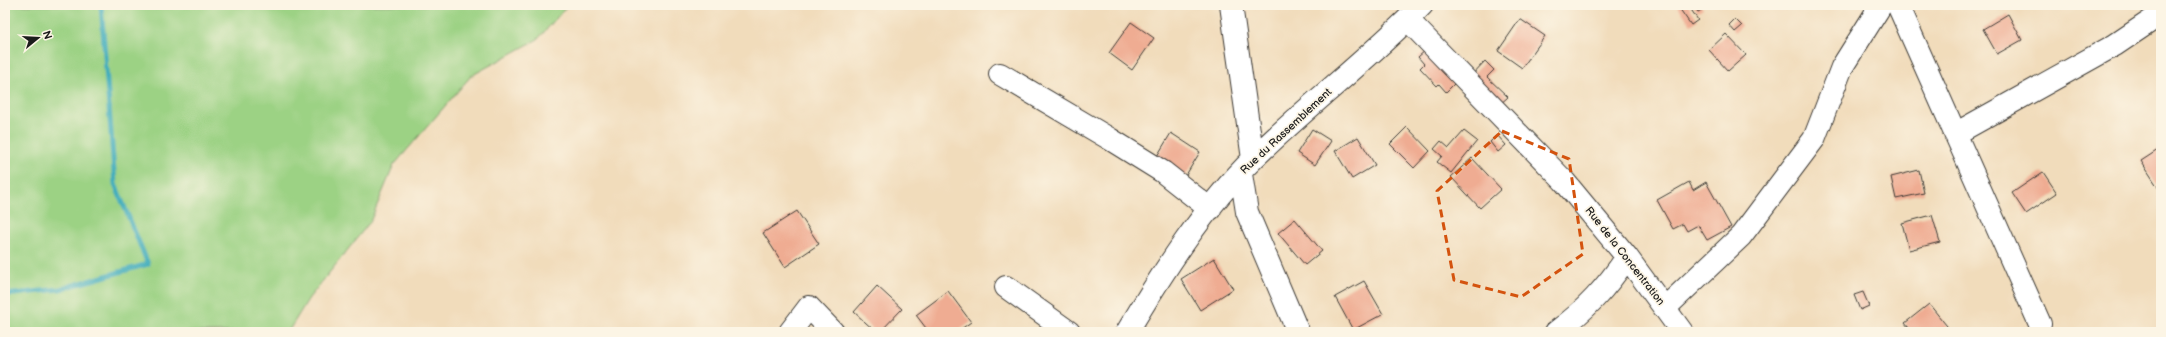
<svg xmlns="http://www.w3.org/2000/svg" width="2166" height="337" viewBox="0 0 2166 337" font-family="'Balsamiq Sans',sans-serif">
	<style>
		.green { fill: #9cd284; stroke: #5c7750 }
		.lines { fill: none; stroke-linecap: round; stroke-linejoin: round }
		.stream { stroke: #3eacbb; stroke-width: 5 }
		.building { fill: #efac92 }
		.minor-casing { stroke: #3c3934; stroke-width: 24 }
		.path { stroke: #3c3934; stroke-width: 2.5; stroke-dasharray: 1 3; stroke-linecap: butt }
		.minor { stroke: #fff; stroke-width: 22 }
		.marked { fill: none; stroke: #d4530e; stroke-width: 3; stroke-dasharray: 8 5; stroke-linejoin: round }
		.labels { text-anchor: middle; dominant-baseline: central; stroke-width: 3.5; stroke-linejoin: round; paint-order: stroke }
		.street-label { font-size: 11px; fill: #1c1c1c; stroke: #fcf5e5 }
	</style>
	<rect width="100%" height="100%" fill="#fcf5e5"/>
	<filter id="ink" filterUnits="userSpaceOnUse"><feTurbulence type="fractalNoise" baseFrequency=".025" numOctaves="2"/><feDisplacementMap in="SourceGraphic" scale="8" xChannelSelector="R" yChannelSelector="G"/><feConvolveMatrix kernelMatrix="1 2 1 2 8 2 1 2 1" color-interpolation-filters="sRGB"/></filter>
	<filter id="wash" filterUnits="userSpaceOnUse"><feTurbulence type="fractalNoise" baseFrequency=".012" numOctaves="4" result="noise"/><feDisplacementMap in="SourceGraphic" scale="16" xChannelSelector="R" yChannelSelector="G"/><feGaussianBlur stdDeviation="0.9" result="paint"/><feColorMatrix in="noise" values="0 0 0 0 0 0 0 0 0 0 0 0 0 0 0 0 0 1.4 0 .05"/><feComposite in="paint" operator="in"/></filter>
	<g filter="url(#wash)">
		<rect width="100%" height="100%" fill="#f1dcbb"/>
		<path class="green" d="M 5,5 L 568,5 L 538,39 L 471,76 L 394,165 L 370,222 L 309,298 L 288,332 L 5,332 Z"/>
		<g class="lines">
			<path class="stream" d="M 5,295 L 60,289 L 148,264 L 115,184 L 101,5"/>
		</g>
		<g id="blocks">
			<path class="building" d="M 1677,5 L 1688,5 L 1698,20 L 1691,25 Z
				M 1693,5 L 1700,5 L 1703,9 L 1698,12 Z
				M 2008,14 L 2022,40 L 1997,54 L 1983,29 Z
				M 1520,19 L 1545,36 L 1522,68 L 1498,51 Z
				M 1735,19 L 1742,26 L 1735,32 L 1729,25 Z
				M 1131,22 L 1154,38 L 1132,70 L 1109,53 Z
				M 1726,34 L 1746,55 L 1728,71 L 1709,50 Z
				M 1426,50 L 1455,83 L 1446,92 L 1439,84 L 1437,86 L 1420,68 L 1424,64 L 1418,57 Z
				M 1485,61 L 1494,70 L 1487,77 L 1508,97 L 1499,105 L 1470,77 Z
				M 1407,127 L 1430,151 L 1414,168 L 1390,144 Z
				M 1312,129 L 1331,141 L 1315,165 L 1297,153 Z
				M 1464,131 L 1477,141 L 1451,173 L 1437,162 L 1442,156 L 1434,149 L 1441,141 L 1449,148 Z
				M 1171,133 L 1200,152 L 1183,180 L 1154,161 Z
				M 1497,135 L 1506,145 L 1498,152 L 1490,142 Z
				M 1358,137 L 1375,165 L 1352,179 L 1335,151 Z
				M 2161,148 L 2161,192 L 2141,161 Z
				M 1472,158 L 1501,189 L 1480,208 L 1451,177 Z
				M 1919,170 L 1924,193 L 1896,199 L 1891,177 Z
				M 2043,172 L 2057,193 L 2026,214 L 2012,193 Z
				M 1689,182 L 1693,190 L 1706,182 L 1731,227 L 1707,240 L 1698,225 L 1687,231 L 1683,224 L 1673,229 L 1657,200 Z
				M 797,211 L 819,244 L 785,267 L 763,233 Z
				M 1932,215 L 1940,242 L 1909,250 L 1902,223 Z
				M 1295,219 L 1322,251 L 1305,265 L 1278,233 Z
				M 1214,258 L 1233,289 L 1200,310 L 1181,279 Z
				M 1364,281 L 1383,314 L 1353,330 L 1335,297 Z
				M 877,286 L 902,309 L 880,332 L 876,332 L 854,312 Z
				M 948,291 L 971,322 L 957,332 L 929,332 L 916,315 Z
				M 1863,292 L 1869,306 L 1860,310 L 1854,295 Z
				M 1929,304 L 1951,331 L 1950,332 L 1912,332 L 1905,323 Z"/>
		</g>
	</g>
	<g filter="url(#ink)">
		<use href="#blocks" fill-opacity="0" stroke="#3c3934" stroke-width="1"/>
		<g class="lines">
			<defs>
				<path id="minor" d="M 1231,5 L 1253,159
					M 1898,5 L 2040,324
					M 1408,20 L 1564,181 L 1627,257 L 1682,332
					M 1000,74 L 1110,139 L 1163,172 L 1210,209
					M 1955,134 L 2115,45 L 2161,14
					M 1241,174 L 1247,212 L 1298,332
					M 1006,287 L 1069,332
					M 1665,308 L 1741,236 L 1814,139 L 1842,67 L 1881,5
					M 790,332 L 809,307 L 833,332
					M 1127,332 C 1162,273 1205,206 1254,158 C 1308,105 1369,59 1422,5
					M 1556,332 C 1586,310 1606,288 1627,257"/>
			</defs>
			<use href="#minor" class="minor-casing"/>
			<path class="path" d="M 1760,8 L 1762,5"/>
			<use href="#minor" class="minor"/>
		</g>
	</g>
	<path class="marked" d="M 1502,131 L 1569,159 L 1583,254 L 1521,297 L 1454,280 L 1437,191 Z"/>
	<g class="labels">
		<g class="street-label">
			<text transform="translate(1286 131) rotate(-43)">Rue du Rassemblement</text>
			<text transform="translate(1625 256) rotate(52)">Rue de la Concentration</text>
		</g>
	</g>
	<rect width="2166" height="337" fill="none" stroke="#fcf5e5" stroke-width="20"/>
	<g transform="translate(38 38) rotate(72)" stroke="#fcf5e5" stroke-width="3" paint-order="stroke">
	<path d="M0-3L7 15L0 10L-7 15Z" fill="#1c1c1c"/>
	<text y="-6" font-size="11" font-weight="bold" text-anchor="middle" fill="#1c1c1c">N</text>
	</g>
</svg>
